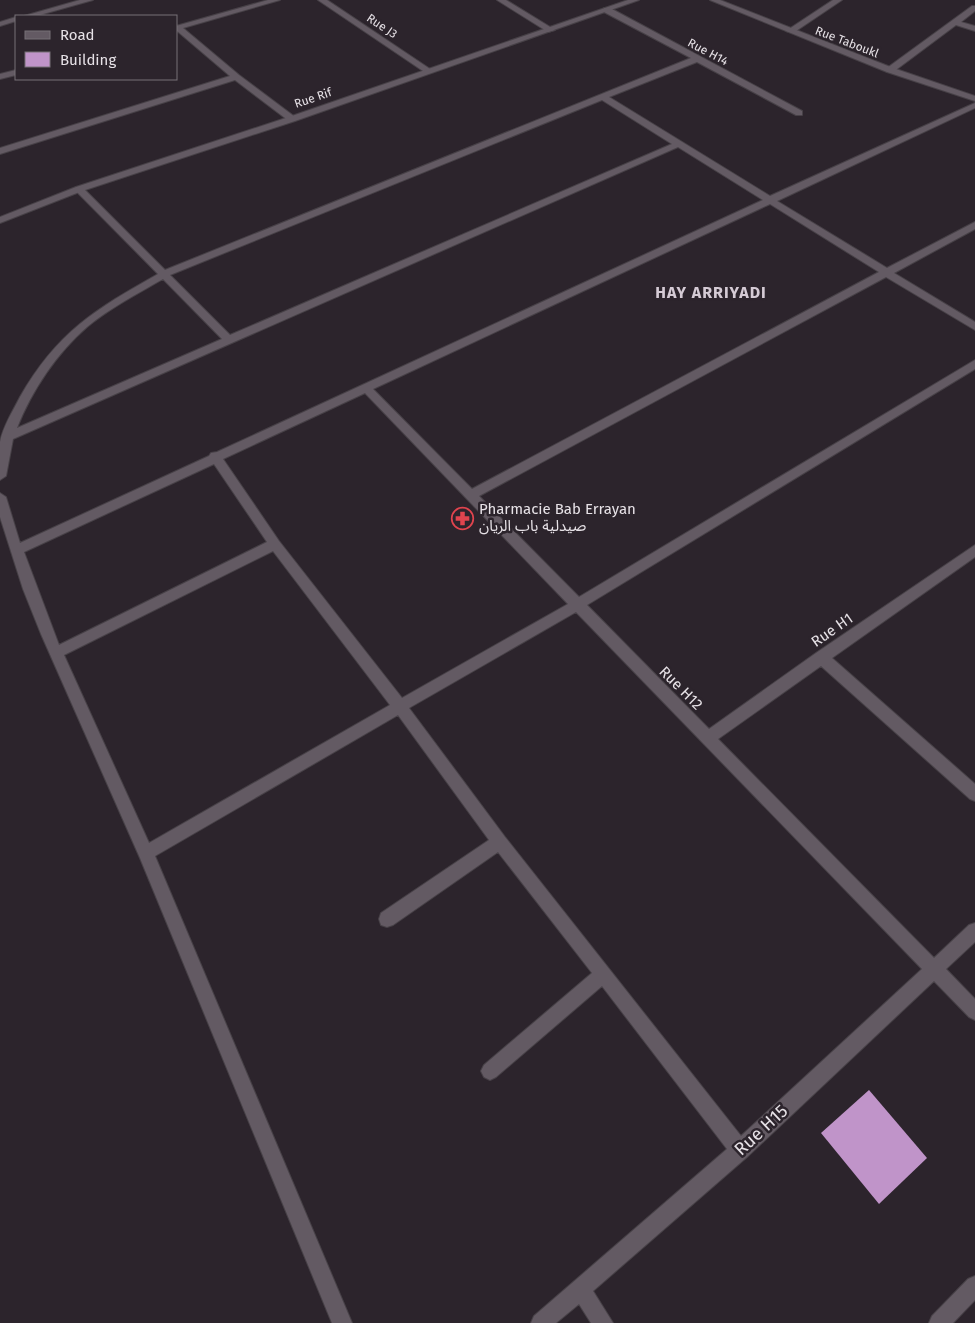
<svg xmlns="http://www.w3.org/2000/svg" width="975" height="1323" viewBox="0 0 975 1323" font-family="'Fira Sans','Noto Sans Arabic',sans-serif">
	<style>
		.building { fill: #c094c9 }
		.lines { fill: none; stroke-linecap: round; stroke-linejoin: round }
		.minor-casing { stroke: #474147; stroke-width: 2 }
		.tertiary-casing { stroke: #474147; stroke-width: 2 }
		.minor { fill: #635a63; fill-rule: evenodd }
		.tertiary { fill: #635a63; fill-rule: evenodd }
		.labels { text-anchor: middle; dominant-baseline: central; stroke-width: 5; stroke-linejoin: round; paint-order: stroke }
		.far-street-label { font-size: 12px; fill: #e7e2e7; stroke: #2c242c }
		.poi-label { font-size: 15px; fill: #e7e2e7; stroke: #2c242c; text-anchor: start }
		.street-label { font-size: 15px; fill: #e7e2e7; stroke: #2c242c }
		.far-district-label { font-size: 16px; font-weight: bold; letter-spacing: 1px; fill: #d5cbd5; stroke: #2c242c }
		.near-street-label { font-size: 18px; fill: #e7e2e7; stroke: #2c242c }
	</style>
	<rect width="100%" height="100%" fill="#2c242c"/>
	<path class="building" d="M 869,1090 L 927,1158 L 879,1204 L 821,1133 Z"/>
	<g class="lines">
		<defs>
			<path id="minor" d="M 80,0 L 93,0 L 36,16 L 24,16 Z
				M 268,0 L 280,0 L 183,28 L 239,75 L 295,117 L 295,121 L 289,121 L 235,80 L 0,154 L 0,148 L 230,76 L 176,30 L 176,26 Z
				M 318,0 L 327,0 L 433,71 L 426,73 Z
				M 497,0 L 506,0 L 555,30 L 548,32 Z
				M 833,0 L 842,0 L 793,33 L 786,31 Z
				M 972,6 L 975,6 L 975,11 L 961,22 L 975,26 L 975,31 L 956,25 L 893,72 L 887,72 L 887,68 Z
				M 604,8 L 610,8 L 802,111 L 802,115 L 796,115 L 697,62 L 609,97 L 770,196 L 975,103 L 975,108 L 777,201 L 887,268 L 975,222 L 975,229 L 894,273 L 975,322 L 975,330 L 886,277 L 479,496 L 579,597 L 975,360 L 975,369 L 587,605 L 709,729 L 816,653 L 975,545 L 975,557 L 832,658 L 975,784 L 975,801 L 970,799 L 821,666 L 718,739 L 934,958 L 969,925 L 975,923 L 975,942 L 946,969 L 975,999 L 975,1020 L 969,1017 L 934,981 L 747,1157 L 593,1291 L 613,1323 L 591,1323 L 579,1304 L 556,1323 L 531,1323 L 534,1316 L 727,1149 L 602,986 L 496,1077 L 490,1080 L 484,1077 L 481,1071 L 484,1065 L 592,973 L 498,852 L 393,925 L 387,927 L 381,925 L 379,919 L 381,913 L 489,840 L 398,715 L 155,856 L 352,1323 L 332,1323 L 140,858 L 41,634 L 23,589 L 0,517 L 0,493 L 6,497 L 20,543 L 209,456 L 211,453 L 217,452 L 763,200 L 678,147 L 13,439 L 6,476 L 0,480 C 0,468 0,454 0,442 C 3,426 13,411 20,397 C 57,332 96,309 158,274 L 76,191 L 76,187 L 82,187 L 165,270 L 691,58 L 604,12 ZM 602,100 L 672,144 L 230,335 L 170,275 ZM 770,204 L 879,272 L 472,489 L 373,389 ZM 163,279 L 222,339 L 17,428 C 32,390 57,353 87,327 C 110,308 137,294 163,279 ZM 365,393 L 568,604 L 402,698 L 279,541 L 223,459 ZM 214,464 L 267,542 L 59,645 L 24,552 ZM 273,551 L 390,705 L 149,843 L 64,655 ZM 576,612 L 922,969 L 741,1136 L 505,837 L 409,708 Z
				M 16,17 L 16,21 L 0,26 L 0,22 Z
				M 16,70 L 16,75 L 0,79 L 0,74 Z
				M 975,1276 L 975,1300 L 953,1323 L 929,1323 L 932,1316 L 968,1279 Z"/>
			<path id="tertiary" d="M 628,0 L 639,0 L 295,121 L 82,191 L 0,223 L 0,217 L 76,187 L 289,117 Z
				M 710,0 L 720,0 L 893,68 L 975,96 L 975,101 L 887,72 Z"/>
		</defs>
		<use href="#minor" class="minor-casing"/>
		<use href="#tertiary" class="tertiary-casing"/>
		<use href="#minor" class="minor"/>
		<use href="#tertiary" class="tertiary"/>
	</g>
	<defs>
		<symbol id="pharmacy-ring" viewBox="-11 -11 22 22"><circle r="9.5" fill="#2c242c" stroke="#e0444e" stroke-width="1.5"/><path d="M-2-6h4v4h4v4h-4v4h-4v-4h-4v-4h4Z" fill="#e0444e"/></symbol>
	</defs>
	<g fill-rule="evenodd">
		<use href="#pharmacy-ring" x="450" y="506" width="25" height="25"/>
	</g>
	<g class="labels">
		<g class="far-street-label">
			<text transform="translate(382 26) rotate(34)">Rue J3</text>
			<text transform="translate(847 42) rotate(21)">Rue Taboukl</text>
			<text transform="translate(708 52) rotate(28)">Rue H14</text>
			<text transform="translate(313 98) rotate(-19)">Rue Rif</text>
		</g>
		<g class="poi-label">
			<text x="479" y="509">Pharmacie Bab Errayan<tspan x="479" dy="17">صيدلية باب الريان</tspan></text>
		</g>
		<g class="street-label">
			<text transform="translate(832 630) rotate(-35)">Rue H1</text>
			<text transform="translate(681 688) rotate(45)">Rue H12</text>
		</g>
		<g class="far-district-label">
			<text x="711" y="292">HAY ARRIYADI</text>
		</g>
		<g class="near-street-label">
			<text transform="translate(761 1130) rotate(-43)">Rue H15</text>
		</g>
	</g>
	<rect x="15" y="15" width="162" height="65" fill="#2c242c" stroke="#777077"/>
	<rect x="25" y="31" width="25" height="8" fill="#635a63" stroke="#777077"/>
	<text x="60" y="40" font-size="15" fill="#e7e2e7">Road</text>
	<rect x="25" y="52" width="25" height="15" fill="#c094c9" stroke="#777077"/>
	<text x="60" y="65" font-size="15" fill="#e7e2e7">Building</text>
</svg>
